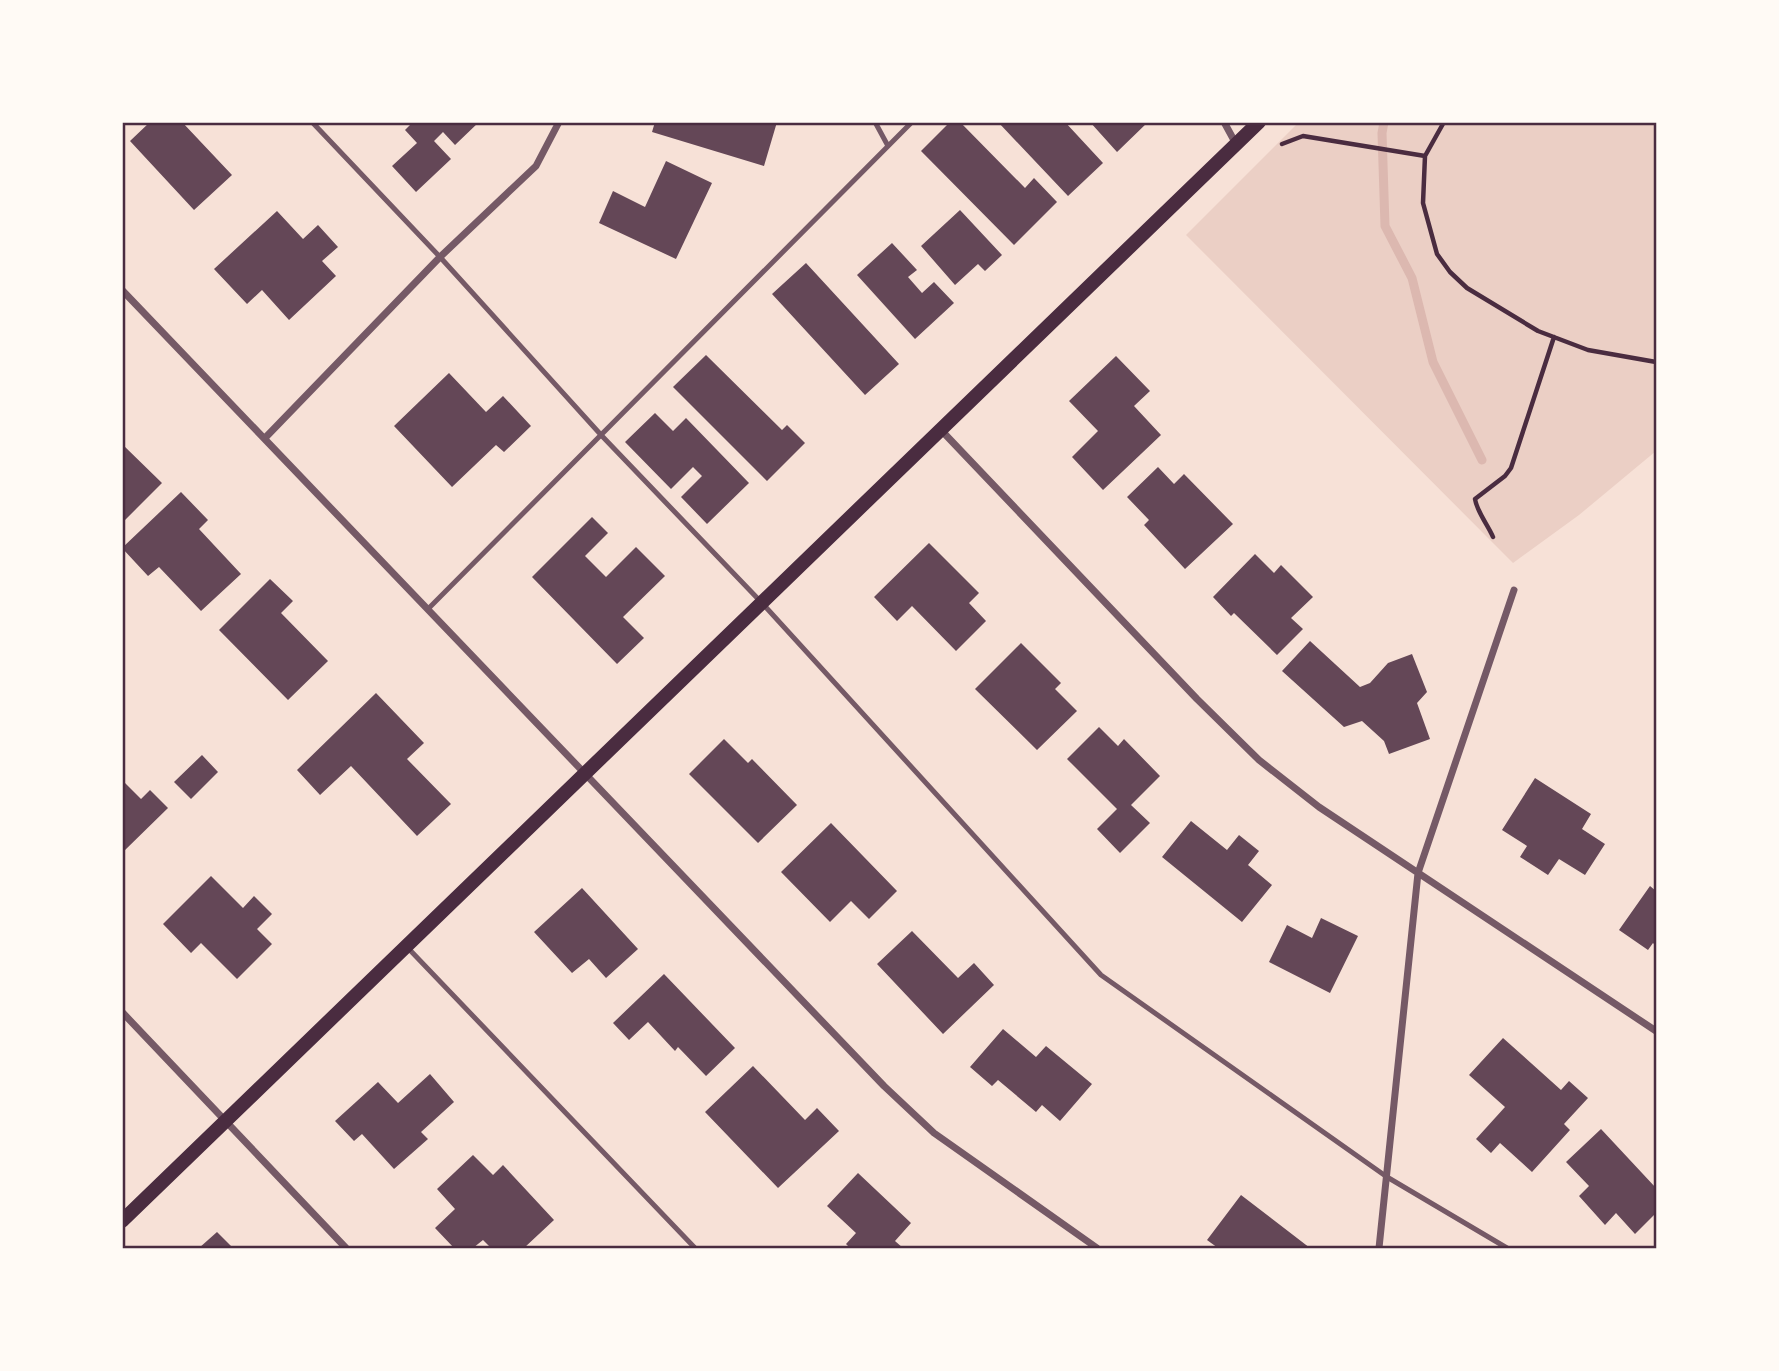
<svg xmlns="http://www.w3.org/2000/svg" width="1779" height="1371" viewBox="0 0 1779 1371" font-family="Merriweather,serif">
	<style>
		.green { fill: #ebcfc5 }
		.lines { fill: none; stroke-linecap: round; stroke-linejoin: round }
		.stream { stroke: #dcb8b0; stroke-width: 9 }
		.building { fill: #644757 }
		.path { stroke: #4a2c40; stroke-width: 4.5 }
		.service { stroke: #755966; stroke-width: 5 }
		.minor { stroke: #755966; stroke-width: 7 }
		.secondary { stroke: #4a2c40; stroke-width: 14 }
		.neatline { fill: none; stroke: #4a2c40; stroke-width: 2.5 }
	</style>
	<rect width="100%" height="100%" fill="#f7e1d7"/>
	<path class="green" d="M 1298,123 L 1656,123 L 1656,451 L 1579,515 L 1513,563 L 1186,235 Z"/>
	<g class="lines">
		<path class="stream" d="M 1384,122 L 1382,133 L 1385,226 L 1412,278 L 1433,362 L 1482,460"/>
	</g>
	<path class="building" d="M 150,122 L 182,122 L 232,175 L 194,210 L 130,141 Z
		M 413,122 L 479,122 L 455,145 L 443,132 L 434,141 L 451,159 L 416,192 L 392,166 L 417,143 L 405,130 Z
		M 655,122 L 777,122 L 764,166 L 652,132 Z
		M 950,122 L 960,122 L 1025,188 L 1034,178 L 1057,202 L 1014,245 L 921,151 Z
		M 998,122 L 1065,122 L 1103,163 L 1068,196 Z
		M 1090,122 L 1148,122 L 1117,152 Z
		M 666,161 L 712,183 L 676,259 L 599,223 L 613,191 L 645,207 Z
		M 960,210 L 1002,255 L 985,271 L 978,264 L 955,285 L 921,246 Z
		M 277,211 L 303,239 L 318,225 L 338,247 L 322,261 L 336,276 L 289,320 L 262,290 L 247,304 L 214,269 Z
		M 892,243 L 917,270 L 908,277 L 922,293 L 934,282 L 954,303 L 915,339 L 857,275 Z
		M 806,263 L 899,364 L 865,395 L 772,294 Z
		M 706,355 L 782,430 L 787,425 L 805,443 L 767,481 L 673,387 Z
		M 1116,356 L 1150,391 L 1134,406 L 1161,435 L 1103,490 L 1072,457 L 1098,431 L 1069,401 Z
		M 449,373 L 486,412 L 503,396 L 531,426 L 504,452 L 496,445 L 452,487 L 394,426 Z
		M 655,413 L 673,431 L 686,418 L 749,483 L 707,524 L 681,497 L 702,476 L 693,467 L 671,489 L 625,442 Z
		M 122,444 L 162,483 L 122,523 Z
		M 1158,467 L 1174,484 L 1184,474 L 1233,524 L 1185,569 L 1144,525 L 1149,520 L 1127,497 Z
		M 181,492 L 208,520 L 199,529 L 241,574 L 201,611 L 159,567 L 148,576 L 122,548 Z
		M 592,517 L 608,533 L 585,556 L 606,577 L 636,547 L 665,576 L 623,617 L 644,638 L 617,664 L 532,577 Z
		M 929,543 L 979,593 L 969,603 L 986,621 L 956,651 L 912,606 L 897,621 L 874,597 Z
		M 1255,554 L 1274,573 L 1281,565 L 1313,597 L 1291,618 L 1303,629 L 1277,655 L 1234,613 L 1231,616 L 1213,597 Z
		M 270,579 L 293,601 L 281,613 L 328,661 L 288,700 L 219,630 Z
		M 1310,641 L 1360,687 L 1370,683 L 1388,663 L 1412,654 L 1427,692 L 1417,703 L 1430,739 L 1389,754 L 1384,741 L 1362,721 L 1344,727 L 1282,671 Z
		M 1021,643 L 1061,683 L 1055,689 L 1077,711 L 1037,750 L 975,689 Z
		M 376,693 L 424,743 L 407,759 L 451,804 L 417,836 L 351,766 L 320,795 L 297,770 Z
		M 1099,727 L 1118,746 L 1124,739 L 1160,776 L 1131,805 L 1150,823 L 1120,853 L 1097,829 L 1117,809 L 1067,759 Z
		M 724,739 L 748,763 L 752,759 L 797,805 L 758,843 L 689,774 Z
		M 202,755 L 218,772 L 191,799 L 174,782 Z
		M 1535,778 L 1591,814 L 1582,829 L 1605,844 L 1585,875 L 1559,859 L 1548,875 L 1520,857 L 1527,846 L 1502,830 Z
		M 122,780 L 141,799 L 150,790 L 168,808 L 122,853 Z
		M 1191,821 L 1227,850 L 1239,835 L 1259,851 L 1248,865 L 1272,885 L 1242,922 L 1162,857 Z
		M 831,823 L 897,891 L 869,919 L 851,901 L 830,922 L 781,872 Z
		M 211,876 L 243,908 L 254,896 L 272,914 L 257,929 L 272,944 L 237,979 L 201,943 L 191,953 L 163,924 Z
		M 1650,886 L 1656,891 L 1656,946 L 1653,943 L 1648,950 L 1619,930 Z
		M 582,888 L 638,949 L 606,978 L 589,959 L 572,973 L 534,932 Z
		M 1321,918 L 1358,936 L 1330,993 L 1269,962 L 1287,925 L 1312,938 Z
		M 912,931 L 958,978 L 974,963 L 994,985 L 943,1034 L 877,964 Z
		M 664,974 L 735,1048 L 706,1076 L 678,1047 L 675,1051 L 648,1022 L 629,1040 L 613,1023 Z
		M 1003,1029 L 1036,1057 L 1046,1046 L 1092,1084 L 1060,1121 L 1042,1105 L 1036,1112 L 998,1080 L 992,1086 L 970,1067 Z
		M 1503,1038 L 1561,1090 L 1569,1081 L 1588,1098 L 1564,1124 L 1570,1130 L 1532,1172 L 1500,1143 L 1491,1153 L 1476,1139 L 1505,1107 L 1469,1075 Z
		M 753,1066 L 805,1120 L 817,1108 L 839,1131 L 778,1188 L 705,1112 Z
		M 430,1074 L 454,1102 L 421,1132 L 428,1139 L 394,1169 L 362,1134 L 354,1141 L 335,1121 L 378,1082 L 398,1103 Z
		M 1601,1129 L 1656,1188 L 1656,1213 L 1635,1234 L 1616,1213 L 1605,1225 L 1579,1196 L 1589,1186 L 1566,1162 Z
		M 473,1155 L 493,1175 L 503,1165 L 554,1220 L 524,1248 L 491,1248 L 483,1240 L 473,1248 L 454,1248 L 435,1228 L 455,1209 L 437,1189 Z
		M 858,1173 L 911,1223 L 895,1241 L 903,1248 L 850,1248 L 846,1244 L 856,1233 L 827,1206 Z
		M 1241,1195 L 1310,1248 L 1218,1248 L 1207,1240 Z
		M 217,1232 L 233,1248 L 199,1248 Z"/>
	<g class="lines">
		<path class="path" d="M 1444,122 L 1425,156 L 1423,203 L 1437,254 L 1450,272 L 1467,288 L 1538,331 L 1588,350 L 1656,362
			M 1282,144 L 1303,136 L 1425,156
			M 1493,537 C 1488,525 1477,512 1475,499 L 1505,476 L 1511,468 L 1554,337"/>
		<path class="service" d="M 312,122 L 440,257 L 602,436 L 762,603 L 1101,975 L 1387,1177 L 1507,1248
			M 875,122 L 888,146
			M 428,609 L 912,122
			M 407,947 L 695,1248"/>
		<path class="minor" d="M 1224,122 L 1236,144
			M 122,290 L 884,1086 L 934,1133 L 1097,1248
			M 941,430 L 1197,699 L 1259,760 L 1319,807 L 1656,1031
			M 265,438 L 440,257 L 536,166 L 559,122
			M 122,1012 L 346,1248
			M 1379,1248 L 1418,873 L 1514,590"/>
		<path class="secondary" d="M 122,1221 L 1259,122"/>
	</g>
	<rect width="1779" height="1371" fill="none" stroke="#fffaf5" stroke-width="248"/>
	<rect x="124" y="124" width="1531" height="1123" class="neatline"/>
</svg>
